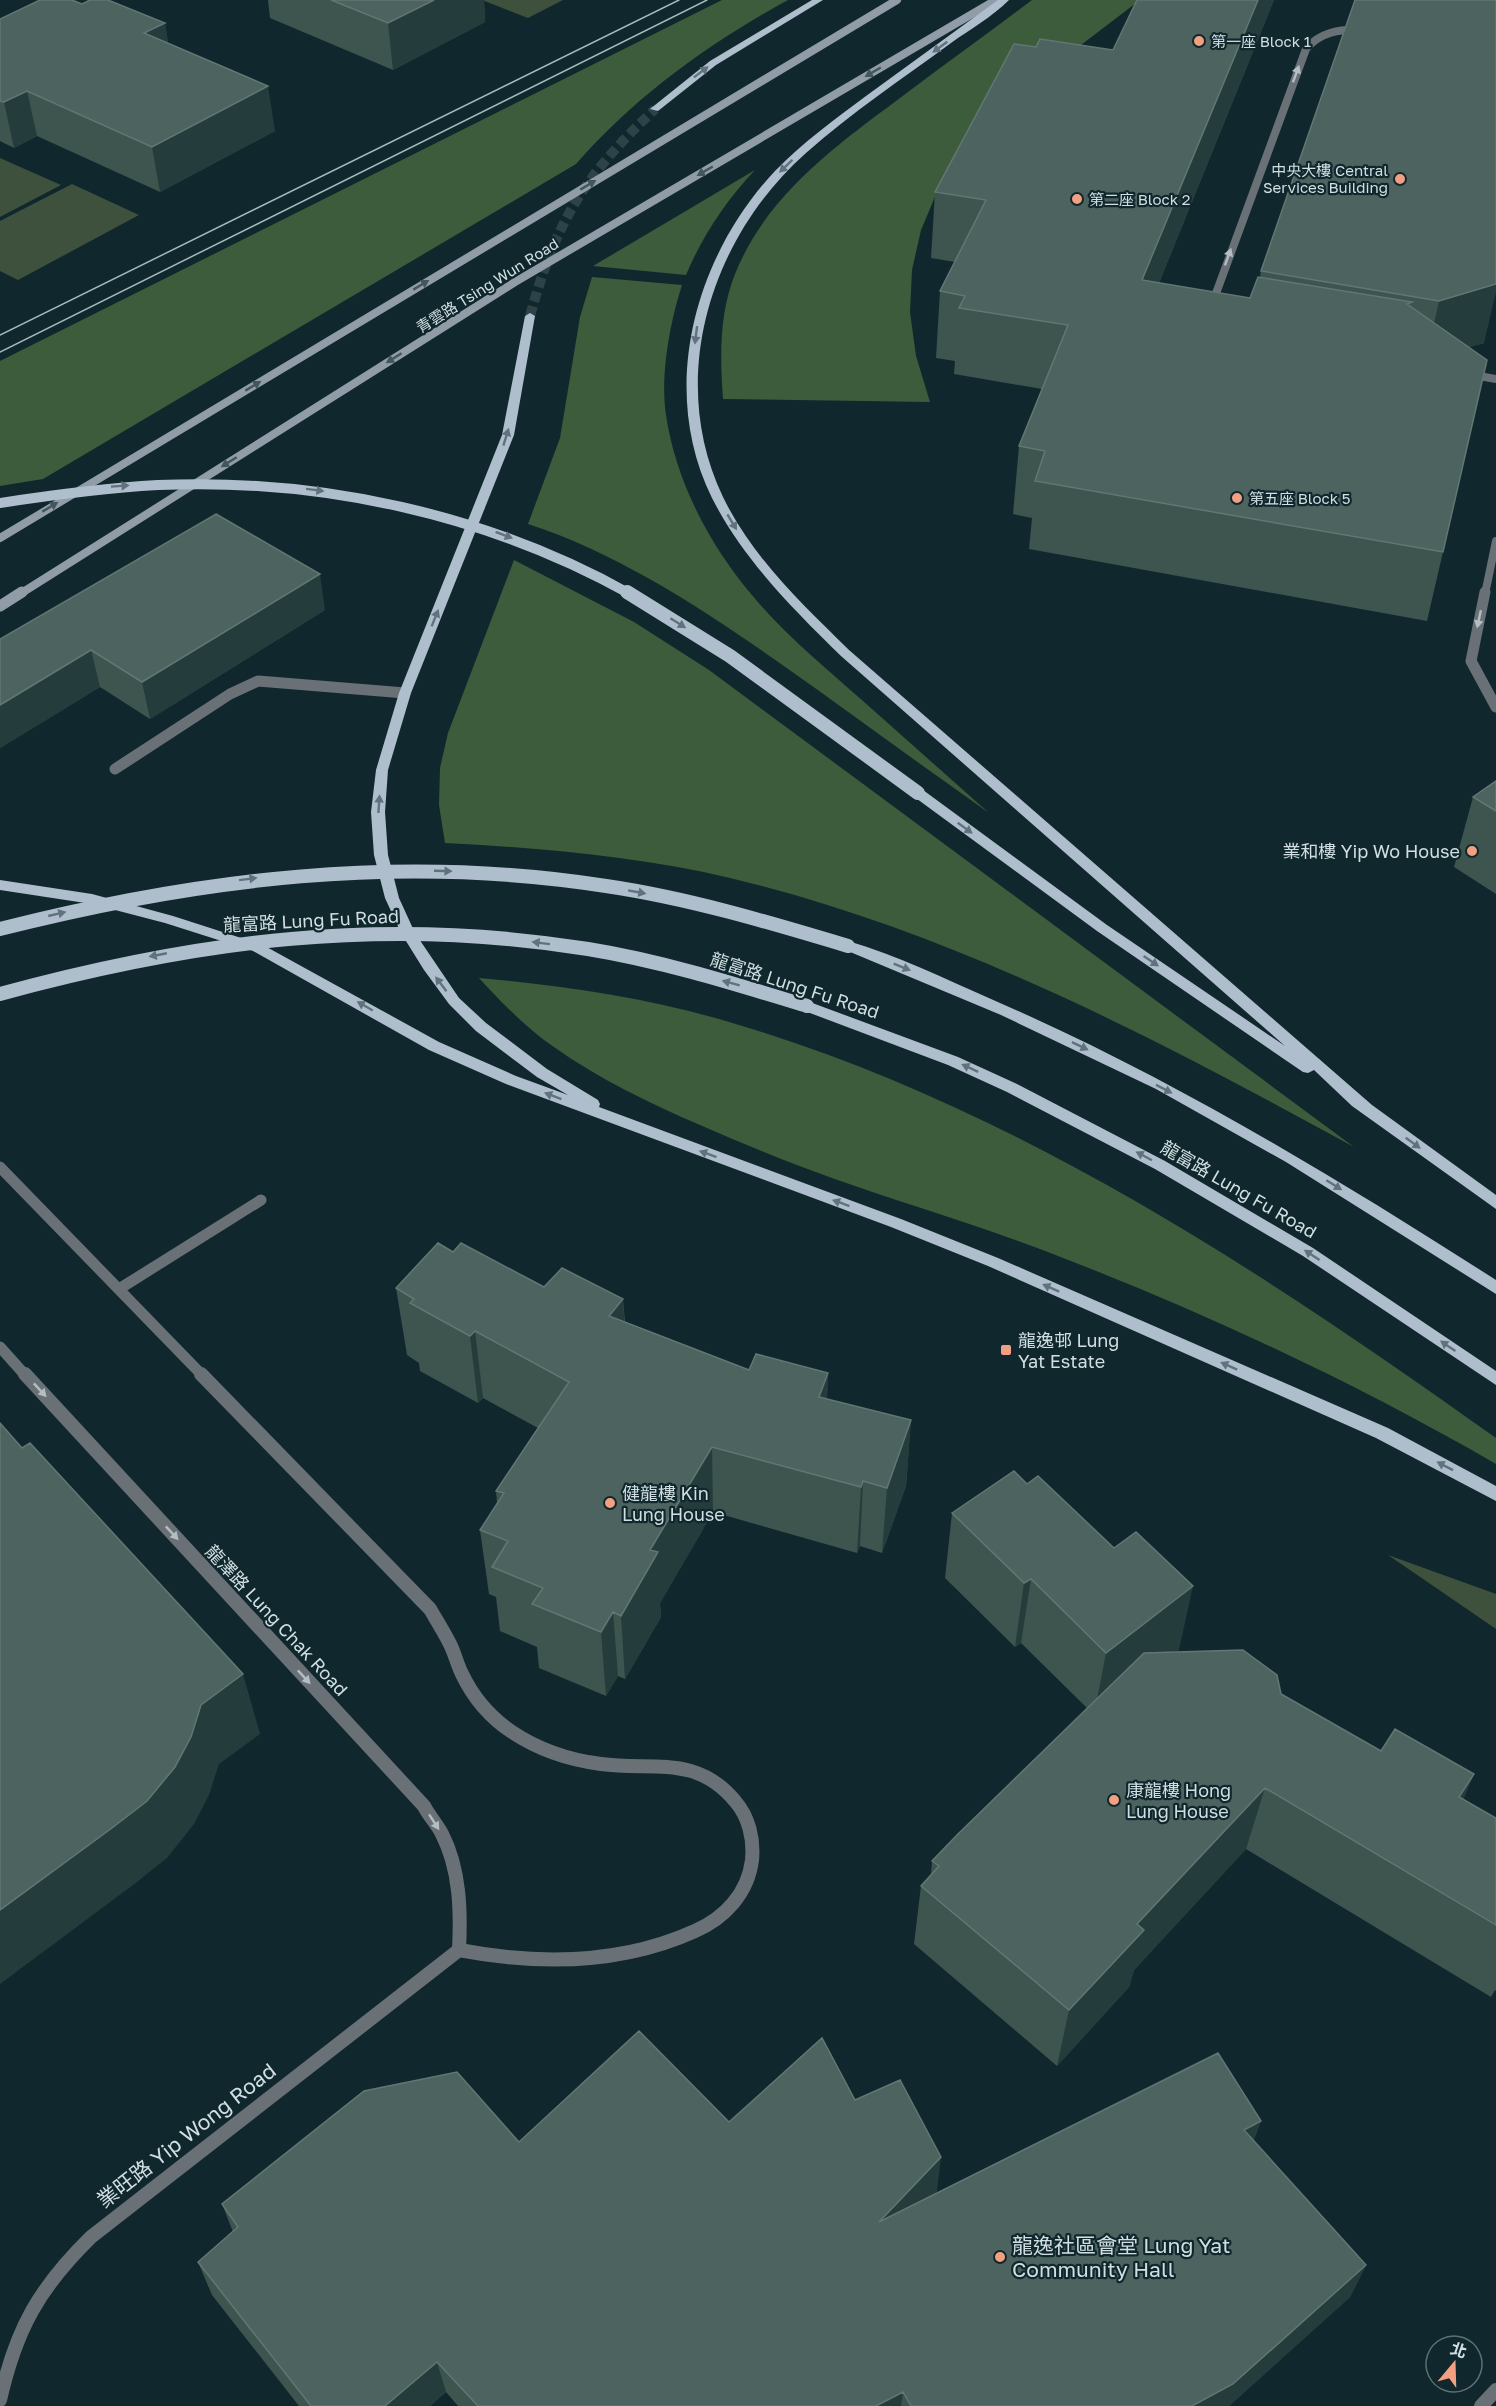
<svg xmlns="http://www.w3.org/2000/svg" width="1496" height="2406" viewBox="0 0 1496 2406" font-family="'Golos Text','Noto Sans TC',sans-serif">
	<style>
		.green { fill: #3d513c }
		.forest { fill: #3d5c3c }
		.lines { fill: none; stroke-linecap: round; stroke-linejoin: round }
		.primary-tunnel { stroke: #2d4348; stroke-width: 10; stroke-dasharray: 10 5; stroke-linecap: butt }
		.lane-far2 { stroke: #697177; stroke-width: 8 }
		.lane-far1 { stroke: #697177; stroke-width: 11 }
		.lane { stroke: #697177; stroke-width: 14 }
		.street-far1 { stroke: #697177; stroke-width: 11 }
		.street { stroke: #697177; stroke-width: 14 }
		.secondary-far1 { stroke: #909ca7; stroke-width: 8 }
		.secondary { stroke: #909ca7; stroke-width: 11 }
		.primary { fill: #afbecd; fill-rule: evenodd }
		.tram { stroke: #a8b8bb; stroke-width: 1.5 }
		.primary-bridge-far1 { stroke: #afbecd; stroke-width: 10 }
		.primary-bridge { stroke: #afbecd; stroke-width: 14 }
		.wall { fill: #3d544f }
		.shaded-wall { fill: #243c3b }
		.building { fill: #4d635f; stroke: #627773; stroke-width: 1.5 }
		.oneway { fill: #60737d }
		.oneway2 { fill: #43565e }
		.oneway3 { fill: #b2bec2 }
		.poi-dot { fill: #f2a081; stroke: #10282d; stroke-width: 2 }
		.labels { text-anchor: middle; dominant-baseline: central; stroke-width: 4.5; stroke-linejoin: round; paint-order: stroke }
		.far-poi-label { font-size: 15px; fill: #d1dfe2; stroke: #10282d; text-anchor: start }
		.far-street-label { font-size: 15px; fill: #d1dfe2; stroke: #10282d }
		.poi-label { font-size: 18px; fill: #d1dfe2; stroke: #10282d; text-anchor: start }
		.street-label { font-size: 18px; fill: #d1dfe2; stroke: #10282d }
		.near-street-label { font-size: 21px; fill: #d1dfe2; stroke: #10282d }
		.near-poi-label { font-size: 21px; fill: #d1dfe2; stroke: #10282d; text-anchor: start }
	</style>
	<rect width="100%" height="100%" fill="#10282d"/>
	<path class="green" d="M 482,0 L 563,0 L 528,18 Z
		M 0,158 L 61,185 L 0,217 Z
		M 72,184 L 139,215 L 18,280 L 0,271 L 0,221 Z
		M 1388,1555 L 1496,1594 L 1496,1629 Z"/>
	<path class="forest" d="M 722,0 L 788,0 C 708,44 637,95 576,164 L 43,479 L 0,486 L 0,361 Z
		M 1032,0 L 1140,0 L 1018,93 L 937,192 L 921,230 L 912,270 L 910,312 L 916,356 L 930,402 L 723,399 C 720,357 719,314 735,274 C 768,192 840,143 908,92 C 949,61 991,31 1032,0 Z
		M 755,170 C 725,202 703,235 686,275 L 593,266 Z
		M 592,277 L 682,285 C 670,322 660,376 666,415 C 676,483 712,550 757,601 C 788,637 827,669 863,701 C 905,738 947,776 989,813 C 931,772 873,730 815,688 C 728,626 630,557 528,524 L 560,438 L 580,317 Z
		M 514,560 L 634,622 L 709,670 L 1354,1147 C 1155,1038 952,931 730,878 C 636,856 541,848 445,843 L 439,805 L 440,768 L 448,733 Z
		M 479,978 C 560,985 641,997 719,1019 C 1003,1100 1258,1268 1496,1438 L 1496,1464 C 1354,1382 1206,1313 1053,1254 C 981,1226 905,1204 832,1178 C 787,1162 743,1144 700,1125 C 649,1103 599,1079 554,1047 C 526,1028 502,1003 479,978 Z"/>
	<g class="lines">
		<path class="primary-tunnel" d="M 530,316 C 556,221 584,176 655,109"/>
		<path class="lane-far2" d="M 1211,307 L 1306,49 C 1320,32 1340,29 1361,30
			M 1468,374 L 1496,379
			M 1485,594 L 1496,541"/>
		<path class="lane-far1" d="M 1485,592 L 1471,661 L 1496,707
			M 115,769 L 230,694 L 258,681 L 405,693
			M 0,1167 L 203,1376
			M 119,1289 L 261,1200"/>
		<path class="lane" d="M 201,1374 L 430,1609 C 437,1621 444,1632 450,1644 C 455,1654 457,1664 462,1674 C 473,1697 491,1718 512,1732 C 539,1750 569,1760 601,1764 C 653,1771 696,1754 735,1801 C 749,1817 754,1839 752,1860 C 748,1893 725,1918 695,1931 C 620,1965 538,1965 459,1950"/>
		<path class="street-far1" d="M 0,1347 L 26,1376"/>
		<path class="street" d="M 0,2400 C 16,2329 39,2288 91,2237 L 459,1950 C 461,1911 460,1869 442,1834 C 437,1824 429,1816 424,1806 L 25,1374
			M 1481,2406 L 1496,2390"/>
		<path class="secondary-far1" d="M 0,538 L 897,0
			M 20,594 L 515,282 L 996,0"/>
		<path class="secondary" d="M 0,606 L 22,592"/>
		<path class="primary" d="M 812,0 L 823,0 L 716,65 L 658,111 L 650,109 L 710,61 Z
			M 998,0 L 1009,0 C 992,17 969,30 951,43 C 902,79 851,113 806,153 C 711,237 666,378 723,497 C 752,557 802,604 849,650 L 1372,1105 L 1496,1195 L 1496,1209 L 1352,1106 L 1314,1070 L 1308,1073 L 1303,1072 L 1097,931 L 913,796 L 912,793 L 913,790 L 923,790 L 1107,925 L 1285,1046 L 841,656 C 792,608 743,559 712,498 C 658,389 695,256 775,171 C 802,143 835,119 866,96 C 910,64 954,32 998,0 Z
			M 530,313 L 535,316 L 514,435 L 411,693 L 388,770 L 385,812 L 388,855 L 399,898 L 415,933 L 459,998 L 486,1023 L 547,1069 L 598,1100 L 600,1104 L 599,1107 L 901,1219 L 998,1258 L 1388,1428 L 1496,1486 L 1496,1501 L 1376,1438 L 988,1266 L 891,1227 L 506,1084 L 429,1050 L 253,951 L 165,923 L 92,904 L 0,890 L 0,880 L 92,894 L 173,916 L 263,945 L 439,1042 L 516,1076 L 568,1095 L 537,1077 L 476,1031 L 449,1004 L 424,970 L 401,933 L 385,898 L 374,855 L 371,812 L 376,770 L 399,693 L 502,435 L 525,316 Z
			M 848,941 C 897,955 945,979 991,999 C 1169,1076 1333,1176 1496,1280 L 1496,1294 L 1286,1162 L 1156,1089 L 1001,1015 L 843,949 L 841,946 Z
			M 807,1001 L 958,1057 L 1017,1084 L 1165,1161 L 1313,1248 L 1496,1371 L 1496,1385 L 1303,1256 L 1155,1169 L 1007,1092 L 948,1065 L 802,1010 L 800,1006 Z"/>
		<path class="tram" d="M 0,335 L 679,0
			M 0,352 L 707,0"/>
		<path class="primary-bridge-far1" d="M 0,503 C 52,495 105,488 158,485 C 321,478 487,514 630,594"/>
		<path class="primary-bridge" d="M 627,592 L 730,656 L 918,793
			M 0,929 C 201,878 400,854 606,886 C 688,898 768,922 848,946
			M 0,994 C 198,940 383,916 588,949 C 662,961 735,984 807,1006"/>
	</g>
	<path class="wall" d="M 268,0 L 484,0 L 485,22 L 393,70 L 270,18 Z
		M 1274,0 L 1159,283 L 1250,298 L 1260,277 L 1261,271 L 1355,0 L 1484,343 L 1469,347 L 1443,552 L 1427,621 L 1029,549 L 1032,518 L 1013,514 L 1019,446 L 1042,389 L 954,374 L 955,361 L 936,358 L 940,291 L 955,262 L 931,258 L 935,192 L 1113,50 Z
		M 82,4 L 165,23 L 168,44 L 275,131 L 160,192 L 37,136 L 14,148 L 0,141 L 0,19 Z
		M 325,610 L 150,719 L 100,687 L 0,748 L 0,639 Z
		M 1496,781 L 1496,894 L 1454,867 L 1473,797 Z
		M 453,1252 L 544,1287 L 623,1299 L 625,1322 L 749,1370 L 828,1373 L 827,1399 L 911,1420 L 906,1486 L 882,1553 L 860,1546 L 857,1553 L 713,1512 L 660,1603 L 661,1617 L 625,1679 L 618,1676 L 606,1696 L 539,1668 L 537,1647 L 500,1631 L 496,1597 L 489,1594 L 480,1530 L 497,1503 L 496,1491 L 538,1428 L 483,1398 L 478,1403 L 420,1371 L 419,1363 L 407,1355 L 396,1288 Z
		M 952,1513 L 1179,1650 L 1176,1652 L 1281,1694 L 1496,1818 L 1496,1991 L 1495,1990 L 1491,1997 L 1246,1849 L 1134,1970 L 1129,1987 L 1057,2066 L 914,1944 L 921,1886 L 931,1874 L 932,1861 L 1087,1708 L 1021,1643 L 1015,1647 L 945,1578 Z
		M 855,2100 L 937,2191 L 933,2195 L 1261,2121 L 1253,2141 L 1366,2265 L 1350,2297 L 1229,2406 L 458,2406 L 446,2392 L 430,2406 L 299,2406 L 212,2295 L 198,2262 L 233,2232 L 222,2204 L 519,2142 L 729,2122 Z"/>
	<path class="shaded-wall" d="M 434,0 L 484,0 L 485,22 L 393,70 L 388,23 Z
		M 1258,0 L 1274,0 L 1133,347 L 1142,280 Z
		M 165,23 L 172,67 L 144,33 Z
		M 268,86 L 275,131 L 160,192 L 152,147 Z
		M 27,91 L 37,136 L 14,148 L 4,102 Z
		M 1496,284 L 1496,292 L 1484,343 L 1426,361 L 1439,301 Z
		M 320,574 L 325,610 L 150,719 L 142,682 Z
		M 91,650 L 100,687 L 0,748 L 0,705 Z
		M 623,1299 L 627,1367 L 609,1316 Z
		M 475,1331 L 483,1398 L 478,1403 L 470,1336 Z
		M 828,1373 L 825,1439 L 819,1397 Z
		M 911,1420 L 906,1486 L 882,1553 L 887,1488 Z
		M 712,1447 L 713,1512 L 660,1603 L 661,1617 L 625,1679 L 621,1616 L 650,1550 Z
		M 863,1481 L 860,1546 L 857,1553 L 861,1487 Z
		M 1031,1579 L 1021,1643 L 1015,1647 L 1024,1583 Z
		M 1193,1586 L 1179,1650 L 1094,1715 L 1106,1653 Z
		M 613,1612 L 618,1676 L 606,1696 L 601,1632 Z
		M 243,1674 L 260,1734 L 219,1764 L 209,1795 L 194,1824 L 167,1858 L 133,1885 L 0,1984 L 0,1910 L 201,1705 Z
		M 1474,1774 L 1449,1835 L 1459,1797 Z
		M 1265,1788 L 1246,1849 L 1134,1970 L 1129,1987 L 1057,2066 L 1069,2010 L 1137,1924 Z
		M 1261,2121 L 1248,2157 L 1244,2130 Z
		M 941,2157 L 937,2191 L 875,2255 L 879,2222 Z
		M 1366,2265 L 1350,2297 L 1229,2406 L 1192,2406 Z
		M 437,2362 L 446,2392 L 430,2406 L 385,2406 Z
		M 903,2392 L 901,2406 L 876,2406 Z"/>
	<path class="building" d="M 40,0 L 72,0 L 82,4 L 90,0 L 108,0 L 165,23 L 144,33 L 268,86 L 152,147 L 27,91 L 4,102 L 0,101 L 0,19 Z
		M 331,0 L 434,0 L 388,23 Z
		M 1137,0 L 1258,0 L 1142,280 L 1250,298 L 1258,277 L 1412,302 L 1407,304 L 1487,360 L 1443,552 L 1035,481 L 1045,451 L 1019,446 L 1068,325 L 959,308 L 965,296 L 940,291 L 986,200 L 935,192 L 1014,44 L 1036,47 L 1040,39 L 1113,50 Z
		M 1355,0 L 1496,0 L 1496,284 L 1439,301 L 1261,271 Z
		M 216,514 L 320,574 L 142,682 L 91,650 L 0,705 L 0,639 Z
		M 1496,781 L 1496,811 L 1473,797 Z
		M 438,1243 L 453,1252 L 461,1243 L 544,1287 L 562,1268 L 623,1299 L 609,1316 L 749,1370 L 756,1354 L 828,1373 L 819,1397 L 911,1420 L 887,1488 L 863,1481 L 861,1487 L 712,1447 L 650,1550 L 658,1552 L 621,1616 L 613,1612 L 601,1632 L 532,1604 L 543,1588 L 492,1567 L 508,1541 L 480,1530 L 504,1493 L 496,1491 L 569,1382 L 475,1331 L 470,1336 L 410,1303 L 414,1299 L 396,1288 Z
		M 0,1423 L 22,1448 L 30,1443 L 243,1674 L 201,1705 L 191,1737 L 175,1767 L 147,1801 L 112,1828 L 0,1910 Z
		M 1014,1471 L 1027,1484 L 1038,1476 L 1114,1548 L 1136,1532 L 1193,1586 L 1106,1653 L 1031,1579 L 1024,1583 L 952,1513 Z
		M 1243,1650 L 1277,1675 L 1281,1694 L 1381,1751 L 1395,1729 L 1474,1774 L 1459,1797 L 1496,1818 L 1496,1925 L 1265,1788 L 1137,1924 L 1144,1930 L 1069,2010 L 921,1886 L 939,1866 L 932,1861 L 958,1834 L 1144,1653 Z
		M 639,2031 L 729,2122 L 822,2038 L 855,2100 L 900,2080 L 941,2157 L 879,2222 L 1218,2053 L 1261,2121 L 1244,2130 L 1366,2265 L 1233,2384 L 1192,2406 L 911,2406 L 903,2392 L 876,2406 L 478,2406 L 437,2362 L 385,2406 L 311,2406 L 198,2262 L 238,2227 L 222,2204 L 364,2091 L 457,2072 L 519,2142 Z"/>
	<defs><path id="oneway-solid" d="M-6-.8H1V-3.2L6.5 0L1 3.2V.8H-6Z" transform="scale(1.5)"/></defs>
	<g class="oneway">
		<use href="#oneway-solid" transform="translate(940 47) rotate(144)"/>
		<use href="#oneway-solid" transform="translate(701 72) rotate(-37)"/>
		<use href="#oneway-solid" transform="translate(786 166) rotate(136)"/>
		<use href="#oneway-solid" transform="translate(696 335) rotate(97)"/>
		<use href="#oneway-solid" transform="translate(506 437) rotate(-73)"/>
		<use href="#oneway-solid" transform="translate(120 486) rotate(-4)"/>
		<use href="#oneway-solid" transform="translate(315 490) rotate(7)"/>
		<use href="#oneway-solid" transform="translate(732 522) rotate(59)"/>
		<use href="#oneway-solid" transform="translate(504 535) rotate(21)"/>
		<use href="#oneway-solid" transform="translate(435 618) rotate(-68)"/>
		<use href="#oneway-solid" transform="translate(678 623) rotate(32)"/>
		<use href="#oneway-solid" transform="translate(379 804) rotate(-86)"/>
		<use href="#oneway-solid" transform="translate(965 828) rotate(36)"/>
		<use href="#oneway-solid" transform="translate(443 871) rotate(2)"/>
		<use href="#oneway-solid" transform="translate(248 879) rotate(-7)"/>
		<use href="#oneway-solid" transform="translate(637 892) rotate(10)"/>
		<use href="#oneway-solid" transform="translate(57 914) rotate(-13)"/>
		<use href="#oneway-solid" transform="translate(541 943) rotate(-173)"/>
		<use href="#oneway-solid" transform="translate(158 955) rotate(169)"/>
		<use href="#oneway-solid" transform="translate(1151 961) rotate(34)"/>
		<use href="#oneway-solid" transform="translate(902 967) rotate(22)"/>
		<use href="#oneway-solid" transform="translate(731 983) rotate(-165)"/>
		<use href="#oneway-solid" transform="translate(441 984) rotate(-127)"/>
		<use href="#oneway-solid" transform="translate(365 1006) rotate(-150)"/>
		<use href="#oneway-solid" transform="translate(1080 1046) rotate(26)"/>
		<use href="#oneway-solid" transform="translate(970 1068) rotate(-155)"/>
		<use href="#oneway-solid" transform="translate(1164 1089) rotate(27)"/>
		<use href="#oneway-solid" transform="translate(553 1096) rotate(-159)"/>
		<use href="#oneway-solid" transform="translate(1413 1143) rotate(36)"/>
		<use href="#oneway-solid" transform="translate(708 1154) rotate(-160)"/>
		<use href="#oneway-solid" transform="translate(1144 1156) rotate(-152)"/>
		<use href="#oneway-solid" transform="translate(1334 1185) rotate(32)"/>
		<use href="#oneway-solid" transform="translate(841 1203) rotate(-160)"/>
		<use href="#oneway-solid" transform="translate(1312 1255) rotate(-147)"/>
		<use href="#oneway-solid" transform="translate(1051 1288) rotate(-156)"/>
		<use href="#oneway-solid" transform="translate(1448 1346) rotate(-146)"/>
		<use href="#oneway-solid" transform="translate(1229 1366) rotate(-156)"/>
		<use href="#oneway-solid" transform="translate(1445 1466) rotate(-153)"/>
	</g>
	<g class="oneway2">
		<use href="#oneway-solid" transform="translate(873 72) rotate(150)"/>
		<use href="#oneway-solid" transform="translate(705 171) rotate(150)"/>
		<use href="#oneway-solid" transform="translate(588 185) rotate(-31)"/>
		<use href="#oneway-solid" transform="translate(421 285) rotate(-31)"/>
		<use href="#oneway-solid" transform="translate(394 358) rotate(148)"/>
		<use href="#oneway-solid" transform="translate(253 386) rotate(-31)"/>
		<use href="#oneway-solid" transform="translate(229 462) rotate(148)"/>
		<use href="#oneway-solid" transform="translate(50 507) rotate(-31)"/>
	</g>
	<g class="oneway3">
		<use href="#oneway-solid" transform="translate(1296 74) rotate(-70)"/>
		<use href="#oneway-solid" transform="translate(1228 257) rotate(-70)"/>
		<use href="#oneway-solid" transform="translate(1479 619) rotate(102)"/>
		<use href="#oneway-solid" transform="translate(40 1390) rotate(47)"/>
		<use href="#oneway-solid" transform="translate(172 1533) rotate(47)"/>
		<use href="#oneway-solid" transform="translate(304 1677) rotate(47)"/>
		<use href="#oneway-solid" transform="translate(434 1822) rotate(57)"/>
	</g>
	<g class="poi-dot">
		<circle cx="1199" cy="41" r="6"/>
		<circle cx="1400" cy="179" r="6"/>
		<circle cx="1077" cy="199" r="6"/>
		<circle cx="1237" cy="498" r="6"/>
		<circle cx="1472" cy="851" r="6"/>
		<rect x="1000" y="1344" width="12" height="12" rx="3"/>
		<circle cx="610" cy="1503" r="6"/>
		<circle cx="1114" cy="1800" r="6"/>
		<circle cx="1000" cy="2257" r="6"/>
	</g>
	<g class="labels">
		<g class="far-poi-label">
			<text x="1211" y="41">第一座 Block 1</text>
			<text x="1388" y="170" text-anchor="end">中央大樓 Central<tspan x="1388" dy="17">Services Building</tspan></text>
			<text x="1089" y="199">第二座 Block 2</text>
			<text x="1249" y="498">第五座 Block 5</text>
		</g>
		<g class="far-street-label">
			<text transform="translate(487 285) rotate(-32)">青雲路 Tsing Wun Road</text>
		</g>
		<g class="poi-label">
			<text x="1460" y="851" text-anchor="end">業和樓 Yip Wo House</text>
			<text x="1018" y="1340">龍逸邨 Lung<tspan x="1018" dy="21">Yat Estate</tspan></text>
			<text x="622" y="1493">健龍樓 Kin<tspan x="622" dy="21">Lung House</tspan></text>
			<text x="1126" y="1790">康龍樓 Hong<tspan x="1126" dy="21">Lung House</tspan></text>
		</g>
		<g class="street-label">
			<text transform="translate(311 920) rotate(-3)">龍富路 Lung Fu Road</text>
			<text transform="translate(795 985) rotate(18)">龍富路 Lung Fu Road</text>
			<text transform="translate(1239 1189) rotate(30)">龍富路 Lung Fu Road</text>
			<text transform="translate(277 1620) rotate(47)">龍澤路 Lung Chak Road</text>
		</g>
		<g class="near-street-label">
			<text transform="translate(186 2135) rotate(-38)">業旺路 Yip Wong Road</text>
		</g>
		<g class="near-poi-label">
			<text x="1012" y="2245">龍逸社區會堂 Lung Yat<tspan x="1012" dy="24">Community Hall</tspan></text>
		</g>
	</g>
	<g transform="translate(1454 2364) rotate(19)"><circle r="28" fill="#10282d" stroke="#5d7175" stroke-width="1.5"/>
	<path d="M0-4.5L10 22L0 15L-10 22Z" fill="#f2a081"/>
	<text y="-9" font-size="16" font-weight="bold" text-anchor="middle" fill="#d1dfe2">北</text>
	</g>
</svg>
